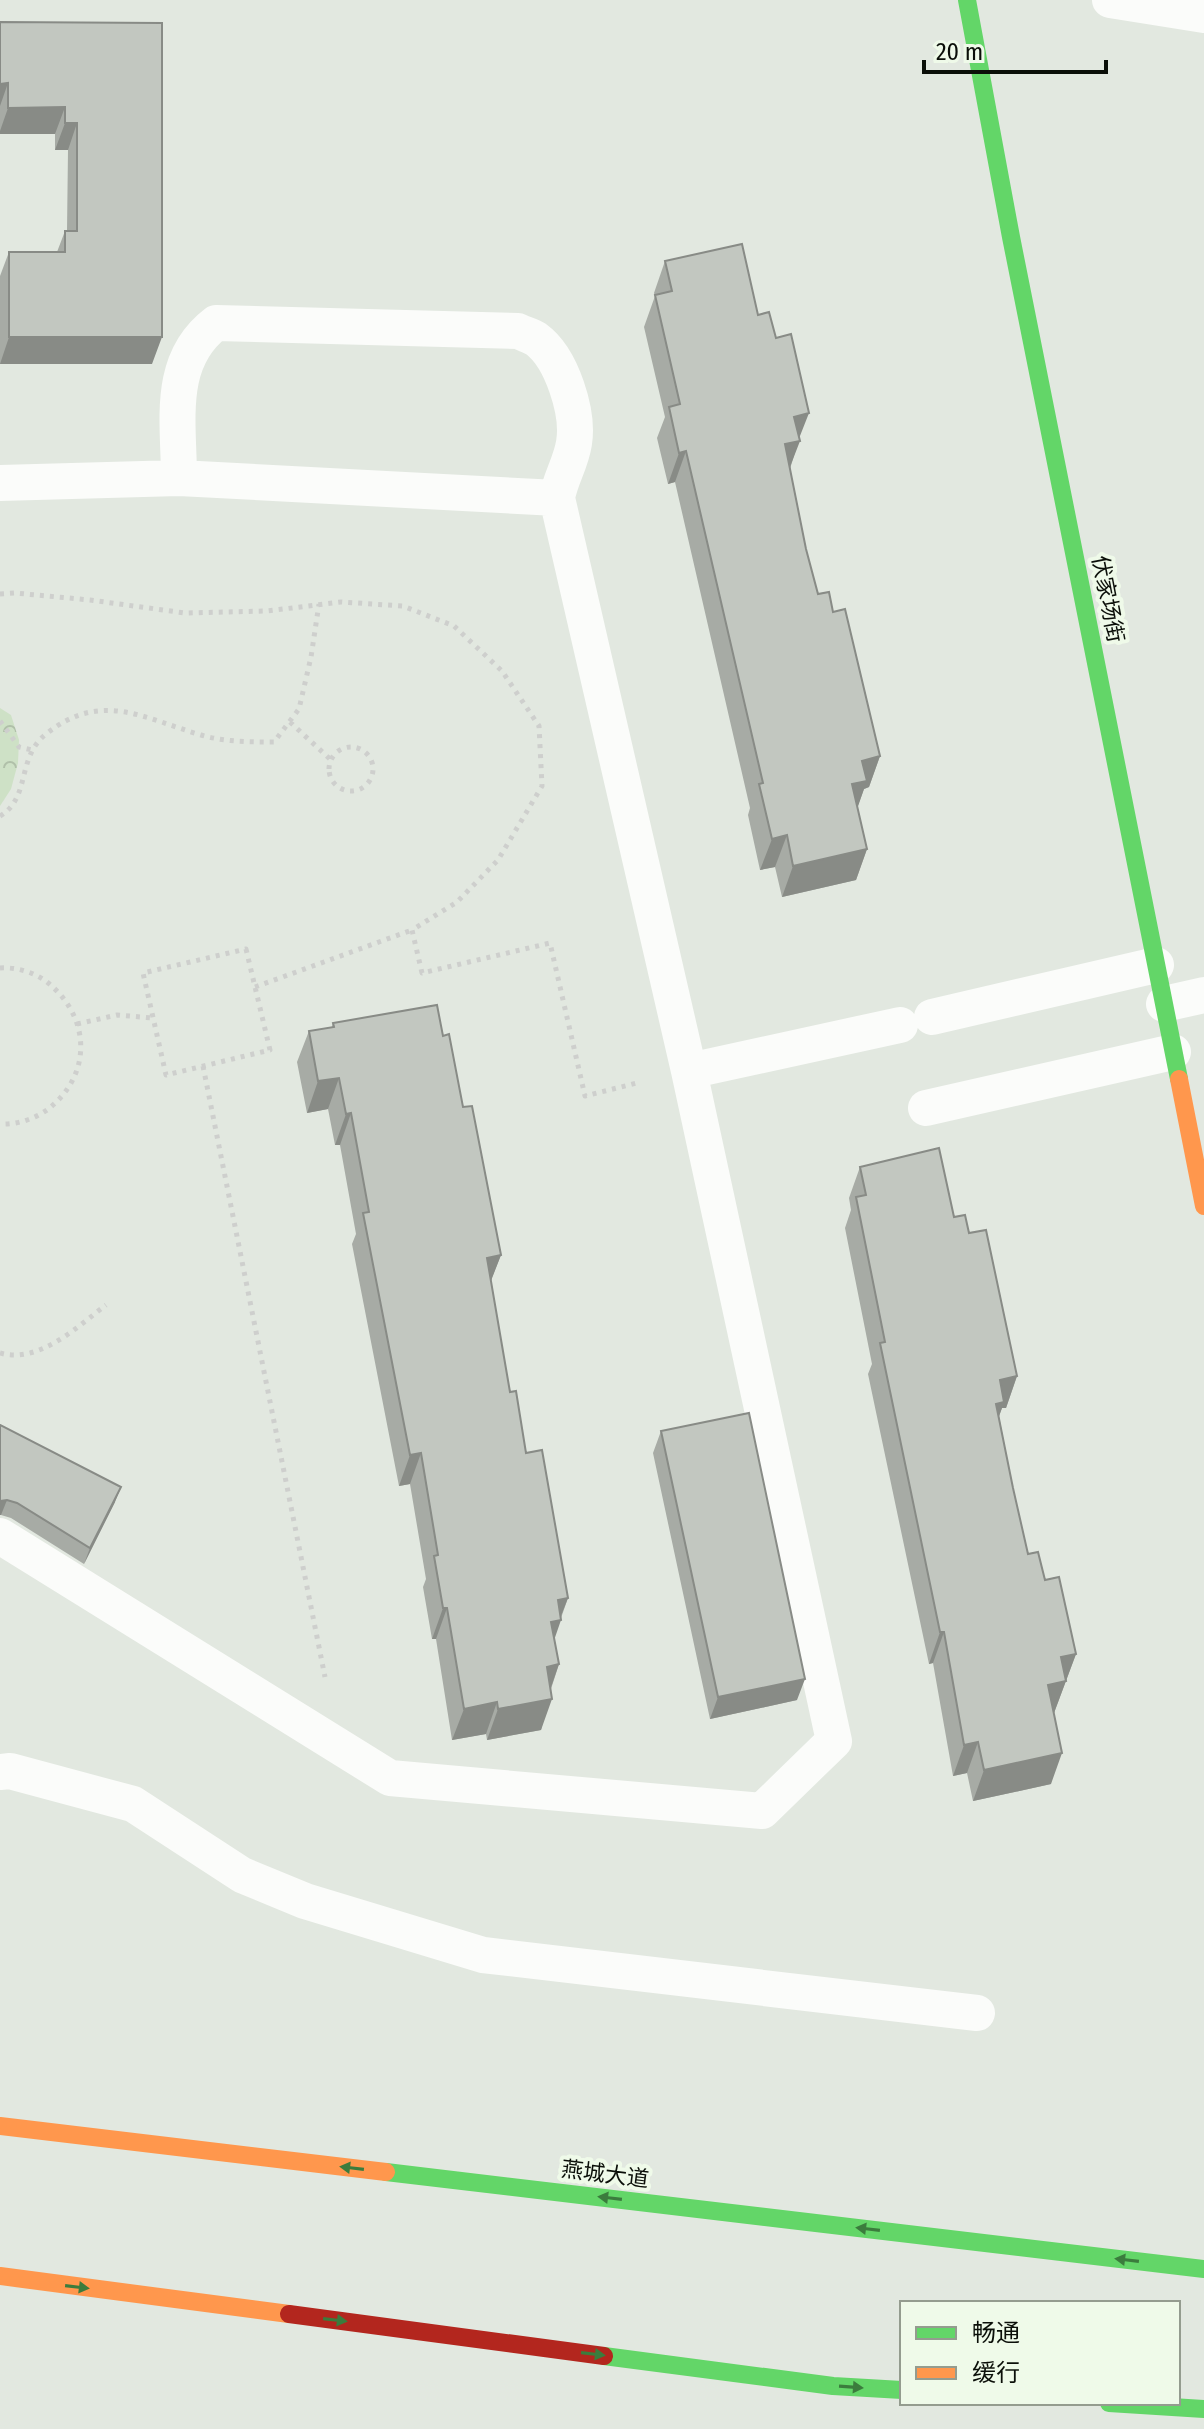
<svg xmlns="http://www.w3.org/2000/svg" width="1204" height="2429" viewBox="0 0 1204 2429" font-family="'Fira Sans Condensed','Noto Sans SC',sans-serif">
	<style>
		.forest { fill: url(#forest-crowns) }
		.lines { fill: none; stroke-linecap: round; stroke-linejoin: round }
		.path { stroke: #cecfcd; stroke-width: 5; stroke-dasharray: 4 6; stroke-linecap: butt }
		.lane { stroke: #fbfcfa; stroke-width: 36 }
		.fast { stroke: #63d668; stroke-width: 18 }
		.slow { stroke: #ff974d; stroke-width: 18 }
		.jam { stroke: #b3261e; stroke-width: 18 }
		.wall { fill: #a7aba5 }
		.shaded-wall { fill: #888b86 }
		.building { fill: #c2c7c0; stroke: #888b86; stroke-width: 2 }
		.oneway { fill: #3b7c3d }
		.labels { text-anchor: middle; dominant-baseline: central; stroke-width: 8; stroke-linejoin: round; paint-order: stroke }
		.street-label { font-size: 22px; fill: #0b0f09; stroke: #effae9 }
	</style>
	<defs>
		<pattern id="forest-crowns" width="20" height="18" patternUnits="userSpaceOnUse" patternTransform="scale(2)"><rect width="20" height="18" fill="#cee1c6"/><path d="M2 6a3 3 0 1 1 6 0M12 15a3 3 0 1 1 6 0" fill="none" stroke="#b0c0a9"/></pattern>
	</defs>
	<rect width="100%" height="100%" fill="#e2e8e0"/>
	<path class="forest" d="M 0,708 L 11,715 L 19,740 L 18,763 L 11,789 L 0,806 Z"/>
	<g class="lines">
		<path class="path" d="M 0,594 L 15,593 L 90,600 L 185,613 L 267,611 L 341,602 L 403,606 L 454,626 L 502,671 L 539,726 L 542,786 L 498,860 L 457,902 L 412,930 L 422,973 L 550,943 L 585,1096 L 641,1082
			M 0,721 L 19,747 L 32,750
			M 290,722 L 331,760
			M329 769a22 22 0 1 1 44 0a22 22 0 1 1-44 0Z
			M 0,816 C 31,798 16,758 46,734 C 101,690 143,718 201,735 C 225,742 249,742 274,742 L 299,709 L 311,657 L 319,604
			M 246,949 L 270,1050 L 166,1075 L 143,973 Z
			M 0,968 C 16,967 34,972 47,982 C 91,1017 93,1075 47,1110 C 34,1119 16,1125 0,1124
			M 255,987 L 412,930
			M 77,1024 L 117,1015 L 153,1018
			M 203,1066 L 325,1677
			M 0,1353 C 39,1364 77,1327 106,1305"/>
		<path class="lane" d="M 1110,0 L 1204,15
			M 179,478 C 179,423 166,361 216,323 L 518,331 C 524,334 531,336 536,339 C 562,358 579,413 574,443 C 571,463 560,479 557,498
			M 0,483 L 179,478 L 557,498 L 689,1071 L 900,1025
			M 1164,1004 L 1204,995
			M 932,1017 L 1156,965
			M 926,1108 L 1173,1052
			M 0,1536 L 390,1778 L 762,1811 L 834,1741 L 689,1071
			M 0,1772 L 10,1771 L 133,1804 L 242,1875 L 305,1901 L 483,1955 L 977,2013"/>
		<path class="fast" d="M 967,0 L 1011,237 L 1179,1079
			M 386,2172 L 1204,2269
			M 604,2356 L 833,2386 L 902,2390
			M 1109,2403 L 1204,2409"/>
		<path class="slow" d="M 1179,1079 L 1204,1206
			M 0,2126 L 386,2172
			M 0,2276 L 289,2314"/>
		<path class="jam" d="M 289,2314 L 604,2356"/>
	</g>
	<path class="wall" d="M 0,22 L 162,23 L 152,364 L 0,364 L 0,276 L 9,252 L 57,252 L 65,231 L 67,231 L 68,150 L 55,150 L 55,134 L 0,134 Z
		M 665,261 L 758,315 L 799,439 L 790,469 L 806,549 L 818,594 L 833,612 L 880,756 L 869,787 L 864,789 L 857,808 L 867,849 L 856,880 L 782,897 L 775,867 L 760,870 L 748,815 L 750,808 L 675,482 L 668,484 L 657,438 L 665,417 L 644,327 L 655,296 L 654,293 Z
		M 333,1023 L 443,1036 L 501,1255 L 491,1280 L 510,1392 L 526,1453 L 568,1598 L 554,1638 L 559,1664 L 551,1689 L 541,1730 L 487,1740 L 486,1734 L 452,1740 L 436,1639 L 432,1639 L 423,1587 L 426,1579 L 410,1484 L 399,1486 L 352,1244 L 356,1234 L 340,1145 L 335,1145 L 328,1109 L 307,1113 L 297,1062 L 309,1031 L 332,1027 Z
		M 860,1167 L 954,1217 L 969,1233 L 1017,1376 L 1006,1408 L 1002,1408 L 999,1416 L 1013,1488 L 1028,1554 L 1045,1580 L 1076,1654 L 1054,1713 L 1051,1784 L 973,1801 L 967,1773 L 953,1776 L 933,1663 L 929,1664 L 868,1374 L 872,1364 L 845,1228 L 851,1210 L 849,1198 Z
		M 0,1425 L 115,1502 L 84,1564 L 11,1518 L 1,1515 Z
		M 661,1431 L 797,1700 L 710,1719 L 653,1453 Z"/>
	<path class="shaded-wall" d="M 8,83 L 0,106 L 0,84 Z
		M 65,107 L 55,134 L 0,134 L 0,131 L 8,108 Z
		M 65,123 L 77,123 L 68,150 L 55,150 Z
		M 9,337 L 162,337 L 152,364 L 0,364 Z
		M 809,413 L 798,441 L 800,441 L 788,472 L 782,448 L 794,417 Z
		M 686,451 L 675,482 L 668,484 L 679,453 Z
		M 880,756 L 869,787 L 864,789 L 856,812 L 852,784 L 862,761 Z
		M 787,835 L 775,867 L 760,870 L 772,839 Z
		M 867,849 L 856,880 L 782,897 L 793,866 Z
		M 339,1078 L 328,1109 L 307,1113 L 318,1081 Z
		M 351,1113 L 340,1145 L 335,1145 L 346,1114 Z
		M 501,1255 L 489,1286 L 487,1258 Z
		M 1017,1376 L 1006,1408 L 1002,1408 L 993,1433 L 1000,1380 Z
		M 421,1453 L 410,1484 L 399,1486 L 410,1455 Z
		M 121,1487 L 115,1502 L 84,1564 L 90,1548 Z
		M 7,1500 L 1,1515 L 0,1515 L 0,1501 Z
		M 568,1598 L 559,1621 L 561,1620 L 550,1652 L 540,1653 L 558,1600 Z
		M 443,1608 L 447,1608 L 436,1639 L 432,1639 Z
		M 940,1632 L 944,1632 L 933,1663 L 929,1664 Z
		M 1076,1654 L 1054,1713 L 1048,1685 L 1061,1657 Z
		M 559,1664 L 548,1696 L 547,1667 Z
		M 805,1679 L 797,1700 L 710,1719 L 718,1697 Z
		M 552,1699 L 541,1730 L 487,1740 L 498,1709 Z
		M 497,1702 L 486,1734 L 452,1740 L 464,1709 Z
		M 978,1742 L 967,1773 L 953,1776 L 964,1745 Z
		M 1062,1753 L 1051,1784 L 973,1801 L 984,1770 Z"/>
	<path class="building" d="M 0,22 L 162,23 L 162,337 L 9,337 L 9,252 L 65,252 L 65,231 L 77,231 L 77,123 L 65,123 L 65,107 L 8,108 L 8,83 L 0,84 Z
		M 742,244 L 758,315 L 769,312 L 776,338 L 791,334 L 809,413 L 794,417 L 800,441 L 785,444 L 806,549 L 818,594 L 829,592 L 833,612 L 845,609 L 880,756 L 862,761 L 867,781 L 852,784 L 867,849 L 793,866 L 787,835 L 772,839 L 759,784 L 763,783 L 686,451 L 679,453 L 669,407 L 680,404 L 655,295 L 672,291 L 665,261 Z
		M 437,1005 L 443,1036 L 449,1034 L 463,1107 L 472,1106 L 501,1255 L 487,1258 L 510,1392 L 516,1391 L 526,1453 L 542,1450 L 568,1598 L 558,1600 L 561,1620 L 551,1622 L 559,1664 L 547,1667 L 552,1699 L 498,1709 L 497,1702 L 464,1709 L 447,1608 L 443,1608 L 434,1556 L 438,1555 L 421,1453 L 410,1455 L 363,1213 L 369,1212 L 351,1113 L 346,1114 L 339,1078 L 318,1081 L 309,1031 L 334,1027 L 333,1023 Z
		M 939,1148 L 954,1217 L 965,1215 L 969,1233 L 986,1230 L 1017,1376 L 1000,1380 L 1004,1402 L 996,1404 L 1013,1488 L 1028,1554 L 1038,1552 L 1045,1580 L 1059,1577 L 1076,1654 L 1061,1657 L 1066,1681 L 1048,1685 L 1062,1753 L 984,1770 L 978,1742 L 964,1745 L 944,1632 L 940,1632 L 880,1343 L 885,1342 L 856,1197 L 866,1195 L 860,1167 Z
		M 749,1413 L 805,1679 L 718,1697 L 661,1431 Z
		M 0,1425 L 121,1487 L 90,1548 L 17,1503 L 7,1500 L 0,1501 Z"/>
	<defs><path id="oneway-solid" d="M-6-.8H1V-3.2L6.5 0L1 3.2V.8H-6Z" transform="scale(2)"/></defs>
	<g class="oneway">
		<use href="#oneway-solid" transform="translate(352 2168) rotate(-173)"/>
		<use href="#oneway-solid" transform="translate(610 2198) rotate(-173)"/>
		<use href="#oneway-solid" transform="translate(868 2229) rotate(-173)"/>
		<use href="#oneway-solid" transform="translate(1127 2260) rotate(-173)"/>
		<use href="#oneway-solid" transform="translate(77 2287) rotate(7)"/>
		<use href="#oneway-solid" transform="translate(335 2320) rotate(7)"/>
		<use href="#oneway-solid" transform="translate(593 2354) rotate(7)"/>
		<use href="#oneway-solid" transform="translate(851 2387) rotate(4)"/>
	</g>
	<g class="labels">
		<g class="street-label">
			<text transform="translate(1108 599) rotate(79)">伏家场街</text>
			<text transform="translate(605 2174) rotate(7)">燕城大道</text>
		</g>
	</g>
	<rect x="900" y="2301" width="280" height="104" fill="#effae9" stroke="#949c8f" stroke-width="2"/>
	<rect x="916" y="2327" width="40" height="12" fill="#63d668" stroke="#949c8f" stroke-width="2"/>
	<text x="972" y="2341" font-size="24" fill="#0b0f09">畅通</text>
	<rect x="916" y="2367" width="40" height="12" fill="#ff974d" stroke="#949c8f" stroke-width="2"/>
	<text x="972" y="2381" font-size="24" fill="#0b0f09">缓行</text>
	<path d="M924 60v12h182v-12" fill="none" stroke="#0b0f09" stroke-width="4"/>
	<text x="936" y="60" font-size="24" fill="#0b0f09" stroke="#effae9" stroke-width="6" paint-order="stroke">20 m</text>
</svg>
